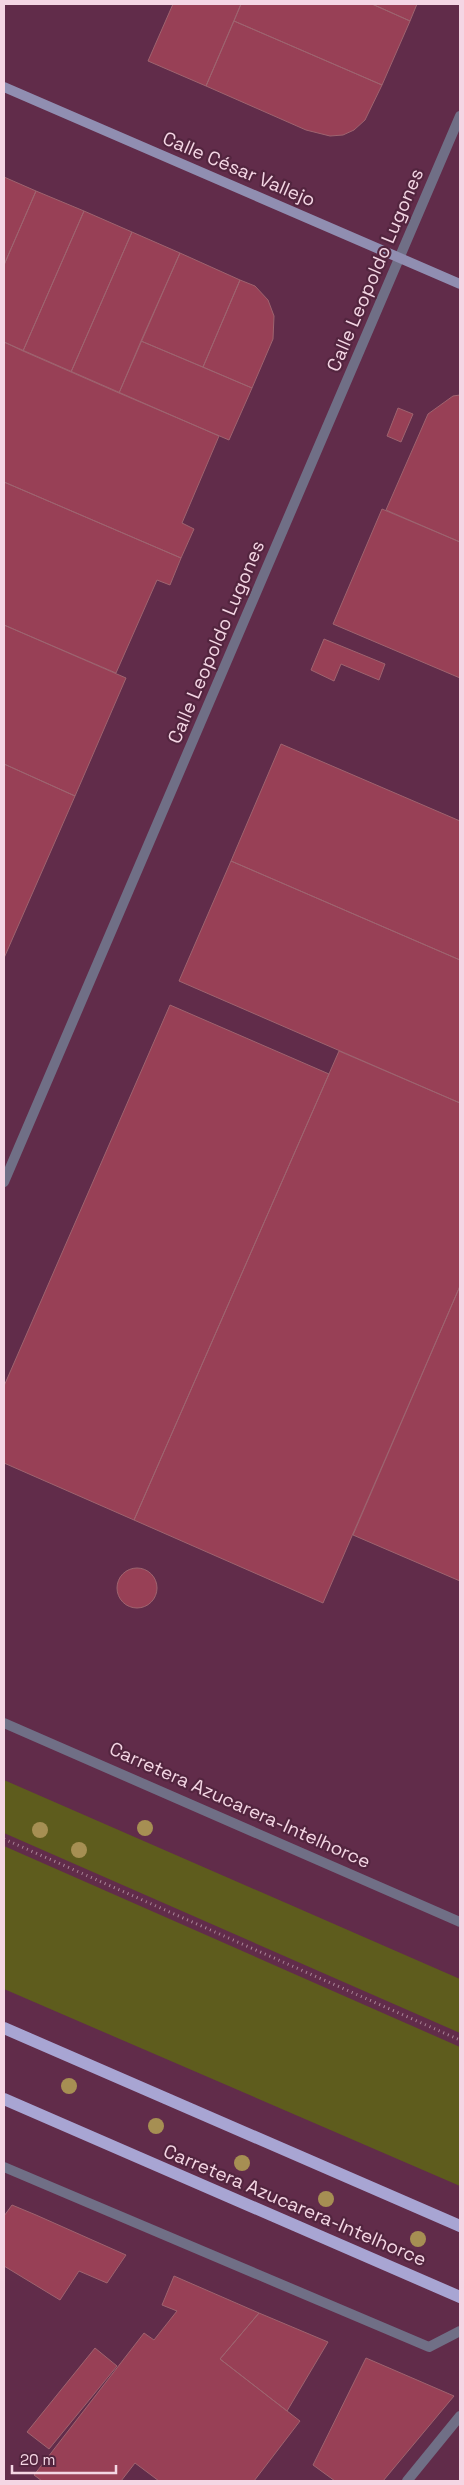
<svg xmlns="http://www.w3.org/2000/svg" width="464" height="2485" viewBox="0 0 464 2485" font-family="'Space Grotesk',sans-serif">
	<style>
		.built { fill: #612c4a }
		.green { fill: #5e5c1d }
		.building { fill: #984056; stroke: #9e636f }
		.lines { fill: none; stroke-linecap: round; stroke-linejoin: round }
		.path { stroke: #ab8599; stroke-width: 3; stroke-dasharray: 1 4; stroke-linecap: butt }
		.lane { stroke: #706f86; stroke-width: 10 }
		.street { stroke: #706f86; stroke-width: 10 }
		.secondary { stroke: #908eb1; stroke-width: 10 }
		.primary { stroke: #a8a5d3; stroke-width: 12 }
		.tree { fill: #a68f53 }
		.labels { text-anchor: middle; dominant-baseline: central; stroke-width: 4.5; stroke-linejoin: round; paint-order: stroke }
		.street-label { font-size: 19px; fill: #f4d6e4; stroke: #53253f }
	</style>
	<rect width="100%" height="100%" fill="#53253f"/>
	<path class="built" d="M 4,4 L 460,4 L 460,2481 L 4,2481 Z"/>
	<path class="green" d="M 4,1780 L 460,1979 L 460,2033 L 4,1833 Z
		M 4,1846 L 460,2047 L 460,2186 L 4,1989 Z"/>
	<path class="building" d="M 173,4 L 241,4 L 206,86 L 148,61 Z
		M 241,4 L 372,4 L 410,21 L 382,85 L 234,21 Z
		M 372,4 L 417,4 L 410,21 Z
		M 234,21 L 382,85 L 365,120 L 354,130 L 343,135 L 330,136 L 306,130 L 206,86 Z
		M 4,177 L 36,191 L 4,265 Z
		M 36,191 L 84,211 L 23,351 L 4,342 L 4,265 Z
		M 84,211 L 132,232 L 71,372 L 23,351 Z
		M 132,232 L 180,253 L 119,393 L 71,372 Z
		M 180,253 L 240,280 L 203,367 L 141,341 Z
		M 240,280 L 255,286 L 268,300 L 274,316 L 273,339 L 252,388 L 203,367 Z
		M 141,341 L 252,388 L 229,440 L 119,393 Z
		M 4,342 L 219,436 L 182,523 L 194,529 L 181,558 L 4,482 Z
		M 460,395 L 460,542 L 386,510 L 428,414 L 453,396 Z
		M 398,408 L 413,414 L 401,442 L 387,436 Z
		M 4,482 L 181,558 L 170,585 L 157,580 L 116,673 L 4,625 Z
		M 382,509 L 460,542 L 460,678 L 333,624 Z
		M 4,625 L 126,678 L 75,796 L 4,764 Z
		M 324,639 L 385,664 L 379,680 L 341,664 L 334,681 L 311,670 Z
		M 281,744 L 460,821 L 460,960 L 231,861 Z
		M 4,764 L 75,796 L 4,958 Z
		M 231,861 L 460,960 L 460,1103 L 179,981 Z
		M 170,1005 L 329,1074 L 134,1520 L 4,1463 L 4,1386 Z
		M 339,1051 L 460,1103 L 460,1286 L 323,1603 L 134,1520 Z
		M 460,1286 L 460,1581 L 353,1535 Z
		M117 1588a20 20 0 1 1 40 0a20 20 0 1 1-40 0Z
		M 12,2205 L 36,2215 L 126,2255 L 107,2283 L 79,2271 L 60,2300 L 4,2266 L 4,2216 Z
		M 174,2276 L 259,2313 L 220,2359 L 300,2421 L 254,2481 L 159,2481 L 135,2463 L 121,2481 L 42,2481 L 34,2475 L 144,2333 L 154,2340 L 177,2311 L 162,2305 Z
		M 259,2313 L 328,2342 L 287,2411 L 220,2359 Z
		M 95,2348 L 117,2366 L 49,2449 L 27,2432 Z
		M 366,2358 L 454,2396 L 383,2481 L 335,2481 L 313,2465 Z"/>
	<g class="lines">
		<path class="path" d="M 4,1839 L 460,2040"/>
		<path class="lane" d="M 407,2481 L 460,2416"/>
		<path class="street" d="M 4,1182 L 460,116
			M 4,1723 L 460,1922
			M 4,2167 L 429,2347 L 460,2331"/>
		<path class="secondary" d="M 4,87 L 460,284"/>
		<path class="primary" d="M 4,2028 L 460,2226
			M 4,2099 L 460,2297"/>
	</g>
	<g class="tree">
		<circle cx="145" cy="1828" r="8"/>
		<circle cx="40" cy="1830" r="8"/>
		<circle cx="79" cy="1850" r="8"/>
		<circle cx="69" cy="2086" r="8"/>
		<circle cx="156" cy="2126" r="8"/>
		<circle cx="242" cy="2163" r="8"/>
		<circle cx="326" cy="2199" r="8"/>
		<circle cx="418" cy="2239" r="8"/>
	</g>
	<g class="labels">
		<g class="street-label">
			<text transform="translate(239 169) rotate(23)">Calle César Vallejo</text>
			<text transform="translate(375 270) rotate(-67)">Calle Leopoldo Lugones</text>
			<text transform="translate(216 642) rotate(-67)">Calle Leopoldo Lugones</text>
			<text transform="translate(240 1805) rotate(24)">Carretera Azucarera-Intelhorce</text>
			<text transform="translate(295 2205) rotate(23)">Carretera Azucarera-Intelhorce</text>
		</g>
	</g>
	<rect width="464" height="2485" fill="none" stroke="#f4d6e4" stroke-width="10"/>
	<path d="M12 2465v8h104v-8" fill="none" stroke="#f4d6e4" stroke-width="2.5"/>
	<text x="20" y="2465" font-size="15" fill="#f4d6e4" stroke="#53253f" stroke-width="4" paint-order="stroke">20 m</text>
</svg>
